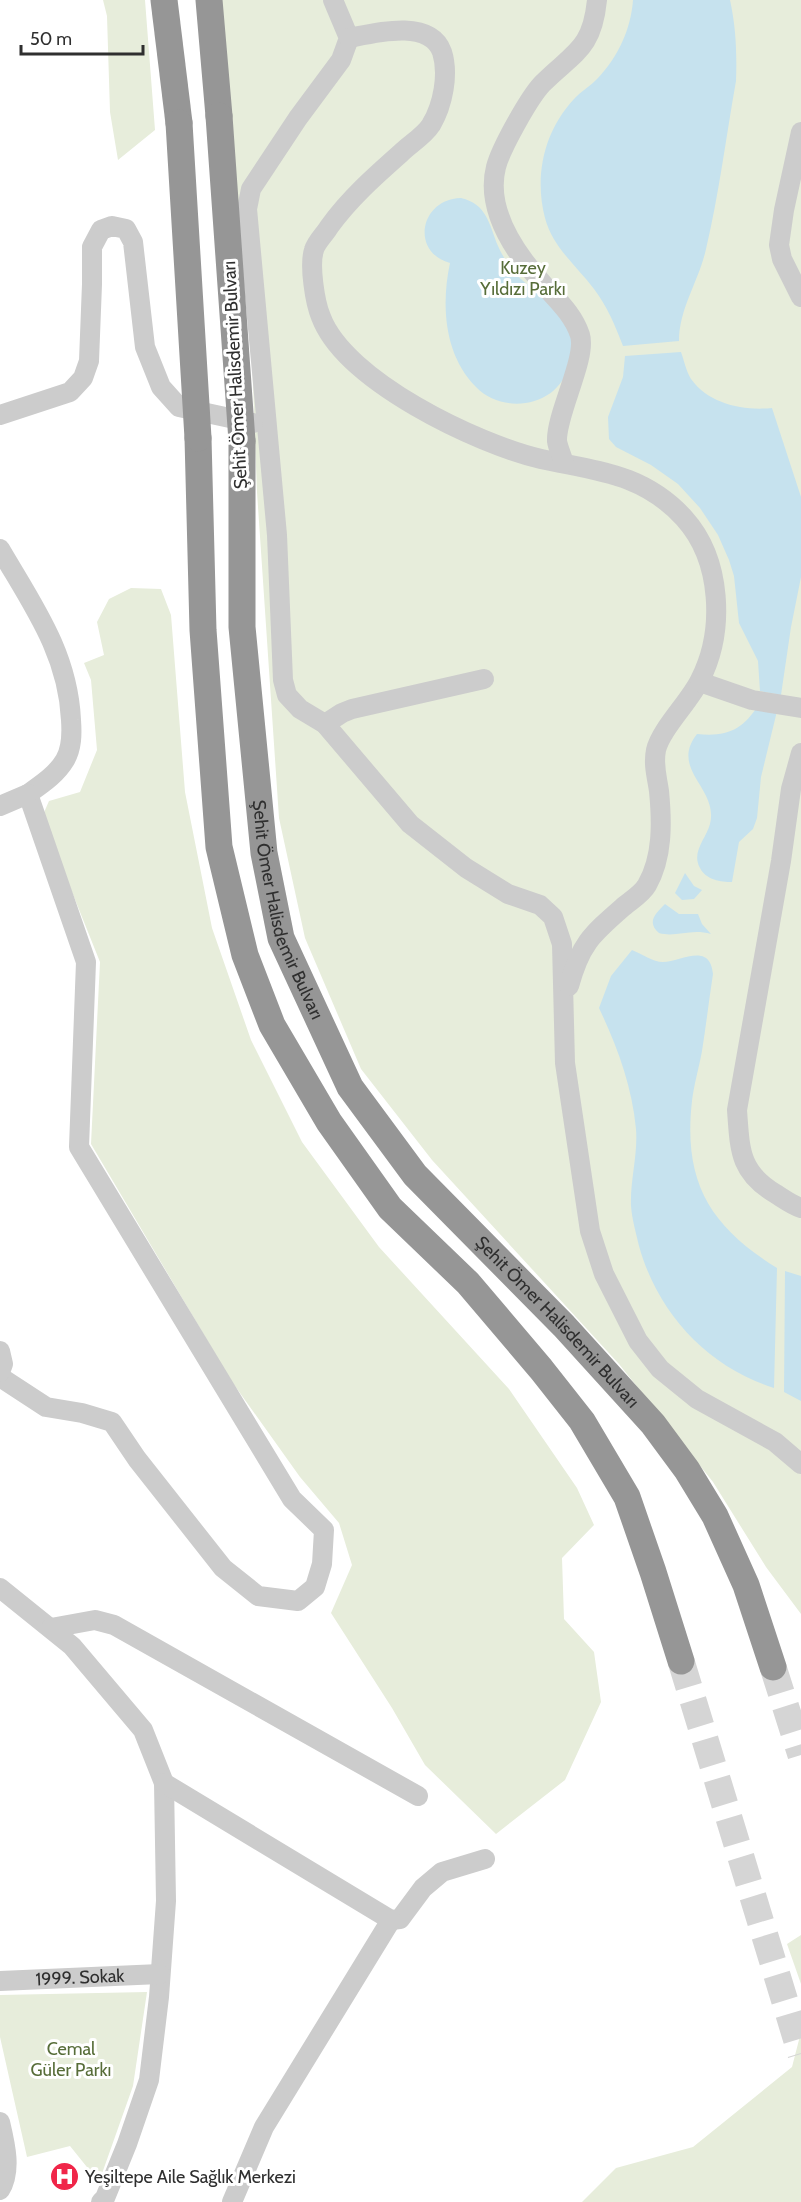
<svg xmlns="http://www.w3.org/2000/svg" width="801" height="2202" viewBox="0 0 801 2202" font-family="Cabin,sans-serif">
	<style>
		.green { fill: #e7eddb }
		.water { fill: #c6e2ee }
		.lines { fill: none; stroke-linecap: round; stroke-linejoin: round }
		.highway-tunnel { stroke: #d5d5d5; stroke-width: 27; stroke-dasharray: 27 14; stroke-linecap: butt }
		.minor { stroke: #ccc; stroke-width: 20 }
		.highway { stroke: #969696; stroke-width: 27 }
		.highway-bridge { stroke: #969696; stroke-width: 27 }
		.labels { text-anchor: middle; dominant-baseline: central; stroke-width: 6; stroke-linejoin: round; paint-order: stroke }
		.park-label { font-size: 18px; fill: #576d39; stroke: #fff }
		.street-label { font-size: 18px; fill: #2f2f2f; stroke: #fff }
		.poi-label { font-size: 18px; fill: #2f2f2f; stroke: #fff; text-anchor: start }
	</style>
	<rect width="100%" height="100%" fill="#fff"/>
	<path class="green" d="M 103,0 L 145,0 L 155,130 L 118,160 L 110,112 L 107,16 Z
		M 218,0 L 801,0 L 801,1614 L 766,1567 L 713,1482 L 619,1364 L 432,1160 L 361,1069 L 305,938 L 279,818 L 257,492 L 252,359 Z
		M 131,588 L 161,589 L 171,615 L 185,792 L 212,928 L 251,1040 L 302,1142 L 379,1247 L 509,1389 L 577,1488 L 594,1525 L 562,1558 L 564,1619 L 594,1652 L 601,1702 L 565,1780 L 496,1834 L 425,1765 L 392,1708 L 331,1613 L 352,1565 L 339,1523 L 300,1477 L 230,1379 L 91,1144 L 100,962 L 42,817 L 49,801 L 80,792 L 97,750 L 91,680 L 84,663 L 104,655 L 97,622 L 109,599 Z
		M 801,1935 L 801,1984 L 787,1944 Z
		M 147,1992 L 133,2086 L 99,2182 L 70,2146 L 27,2157 L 0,2037 L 0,1995 Z
		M 801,2032 L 801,2202 L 582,2202 L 616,2168 L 693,2147 L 792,2067 Z"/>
	<path class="water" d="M 633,0 L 730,0 C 736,27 737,54 736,81 C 726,137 719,194 706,249 C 699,281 679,308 679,341 L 623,346 C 615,325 607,306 594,289 C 576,265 553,248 545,218 C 534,176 544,131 574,99 C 581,91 591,86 598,78 C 618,57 631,29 633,0 Z
		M 461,198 C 487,204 489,224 498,246 C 502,255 508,265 515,273 C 527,287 545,294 557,308 C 561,313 564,321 567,328 C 569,331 572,336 573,340 C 574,347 570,356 569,363 C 562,405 505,417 476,387 C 444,355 441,305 450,263 C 410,252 420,199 461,198 Z
		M 681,352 C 684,360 686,371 691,379 C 709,404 743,411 772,408 L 801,497 L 801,577 L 791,627 L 781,695 L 760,691 L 758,661 L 739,623 L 734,576 L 729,560 L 718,535 L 700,508 L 678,484 L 651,465 L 616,447 L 609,439 L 608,417 L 623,377 L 625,356 Z
		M 759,704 L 778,707 L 761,777 L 757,818 L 753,829 L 739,842 L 732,882 C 721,882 706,880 700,868 C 691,852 706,839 710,824 C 719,788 669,770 697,734 C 727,737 743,730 759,704 Z
		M 685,873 L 694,886 L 702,890 L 694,899 L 682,900 L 675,893 Z
		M 665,904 L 679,914 L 698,914 L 702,924 L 711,934 C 690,928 676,938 659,933 C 646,922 656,913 665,904 Z
		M 632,950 C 642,954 653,962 663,962 C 680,962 710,941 713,974 C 709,1000 706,1026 702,1051 C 699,1068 694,1084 692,1101 C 683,1181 709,1226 777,1268 L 774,1388 C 708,1367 658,1314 639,1246 C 636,1233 632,1219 631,1206 C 630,1180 638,1155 636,1129 C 632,1086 617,1046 599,1008 L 611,976 Z
		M 785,1271 L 801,1276 L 801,1401 L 784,1392 Z"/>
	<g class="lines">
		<path class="highway-tunnel" d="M 681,1661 L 801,2054
			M 773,1667 L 801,1755"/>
		<g class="minor">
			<path d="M 333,0 L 349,38 L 341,60 L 298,118 L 251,189 L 247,209 L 277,535 L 283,680 L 287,695 L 300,709 L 325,724 L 410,824 L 466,868 L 508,894 L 540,905 L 553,917 L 562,944 L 565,1063 L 590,1231 L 604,1274 L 638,1341 L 660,1369 L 697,1399 L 775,1442 L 801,1464"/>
			<path d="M 349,38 C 374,33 430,18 442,52 C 449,74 443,105 431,125 C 424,136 410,144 401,153 C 375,176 349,199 329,227 C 325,234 316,242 314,250 C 309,265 315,303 321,317 C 345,381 477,444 541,459 C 596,471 643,473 684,518 C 722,560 725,631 700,680 C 690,701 661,729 656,750 C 653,765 657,777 659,791 C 662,822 663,857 647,885 C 642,894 630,901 622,908 C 591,935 580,945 569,986"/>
			<path d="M 801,132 L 784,210 L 779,245 L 782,259 L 801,297"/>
			<path d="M 0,415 L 70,392 L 83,378 L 89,361 L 92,284 L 92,247 L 101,230 L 112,226 L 126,229 L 133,242 L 145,347 L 161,387 L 179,407 L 253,423"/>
			<path d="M 564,463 C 562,456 558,448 557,441 C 556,414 587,358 580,335 C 573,314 557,300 543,284 C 516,254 485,210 496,167 C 501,148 529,98 542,84 C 574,52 592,50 597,0"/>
			<path d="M 0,549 C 32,604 68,653 71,720 C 72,734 72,748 65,760 C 56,775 42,784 28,794 L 86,962 L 79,1147 L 292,1499 L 324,1530 L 322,1564 L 315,1587 L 298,1601 L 258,1596 L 223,1568 L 137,1459 L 112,1422 L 82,1413 L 46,1407 L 0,1377"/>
			<path d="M 700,682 L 752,700 L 801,708"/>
			<path d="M 325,724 L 342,713 L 352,709 L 484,679"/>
			<path d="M 801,753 L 791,789 L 781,861 L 737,1110 C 740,1150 739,1172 776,1194 C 784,1199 792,1205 801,1208"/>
			<path d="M 0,806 L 28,794"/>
			<path d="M 0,1351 L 3,1364 L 0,1372"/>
			<path d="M 0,1588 L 72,1646 L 143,1730 L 164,1783 L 166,1901 L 159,1997 L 149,2080 L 127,2144 L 105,2198 L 101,2202"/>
			<path d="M 51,1628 L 95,1620 L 114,1625 L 418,1796"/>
			<path d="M 164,1783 L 391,1920 L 400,1919 L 423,1888 L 442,1872 L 485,1859"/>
			<path id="s1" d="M 0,1981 L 160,1974"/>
			<path d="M 0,2122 C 5,2143 12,2171 0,2190"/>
			<path d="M 232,2202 L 264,2127 L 391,1920"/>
		</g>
		<g class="highway">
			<path d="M 164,0 L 179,123"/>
			<path d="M 209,0 L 219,116"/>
			<path d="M 198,438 L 203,630 L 219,847 L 245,955 L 272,1025 L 329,1122 L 390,1208 L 468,1283 L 541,1369 L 582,1421 L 627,1497 L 653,1572 L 681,1661"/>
			<path id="s2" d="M 242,441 L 242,627 L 264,853 L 281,938 L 350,1087 L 415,1175 L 564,1326 L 653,1424 L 687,1470 L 715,1516 L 746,1585 L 773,1667"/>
		</g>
		<path class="highway-bridge" d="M 219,116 L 242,441
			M 179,123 L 198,438"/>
	</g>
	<defs>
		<symbol id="hospital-disc" viewBox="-11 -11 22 22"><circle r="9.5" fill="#f02649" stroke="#fff"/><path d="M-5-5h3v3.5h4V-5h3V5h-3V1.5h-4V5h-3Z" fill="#fff"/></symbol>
	</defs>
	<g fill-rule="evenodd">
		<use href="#hospital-disc" x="48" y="2160" width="33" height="33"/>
	</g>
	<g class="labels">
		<g class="park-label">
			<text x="523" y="268">Kuzey<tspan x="523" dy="21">Yıldızı Parkı</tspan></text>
			<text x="71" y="2049">Cemal<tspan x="71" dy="21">Güler Parkı</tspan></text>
		</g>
		<g class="street-label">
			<text transform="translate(235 375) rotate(-93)">Şehit Ömer Halisdemir Bulvarı</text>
			<text stroke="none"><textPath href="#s2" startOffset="474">Şehit Ömer Halisdemir Bulvarı</textPath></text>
			<text stroke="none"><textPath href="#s2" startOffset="978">Şehit Ömer Halisdemir Bulvarı</textPath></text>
			<text stroke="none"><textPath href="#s1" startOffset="80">1999. Sokak</textPath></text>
		</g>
		<g class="poi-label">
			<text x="85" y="2177">Yeşiltepe Aile Sağlık Merkezi</text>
		</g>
	</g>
	<path d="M21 45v9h122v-9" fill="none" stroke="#2f2f2f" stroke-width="3"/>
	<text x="30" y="45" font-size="18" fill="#2f2f2f" stroke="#ffffff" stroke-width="4.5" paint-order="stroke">50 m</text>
</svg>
